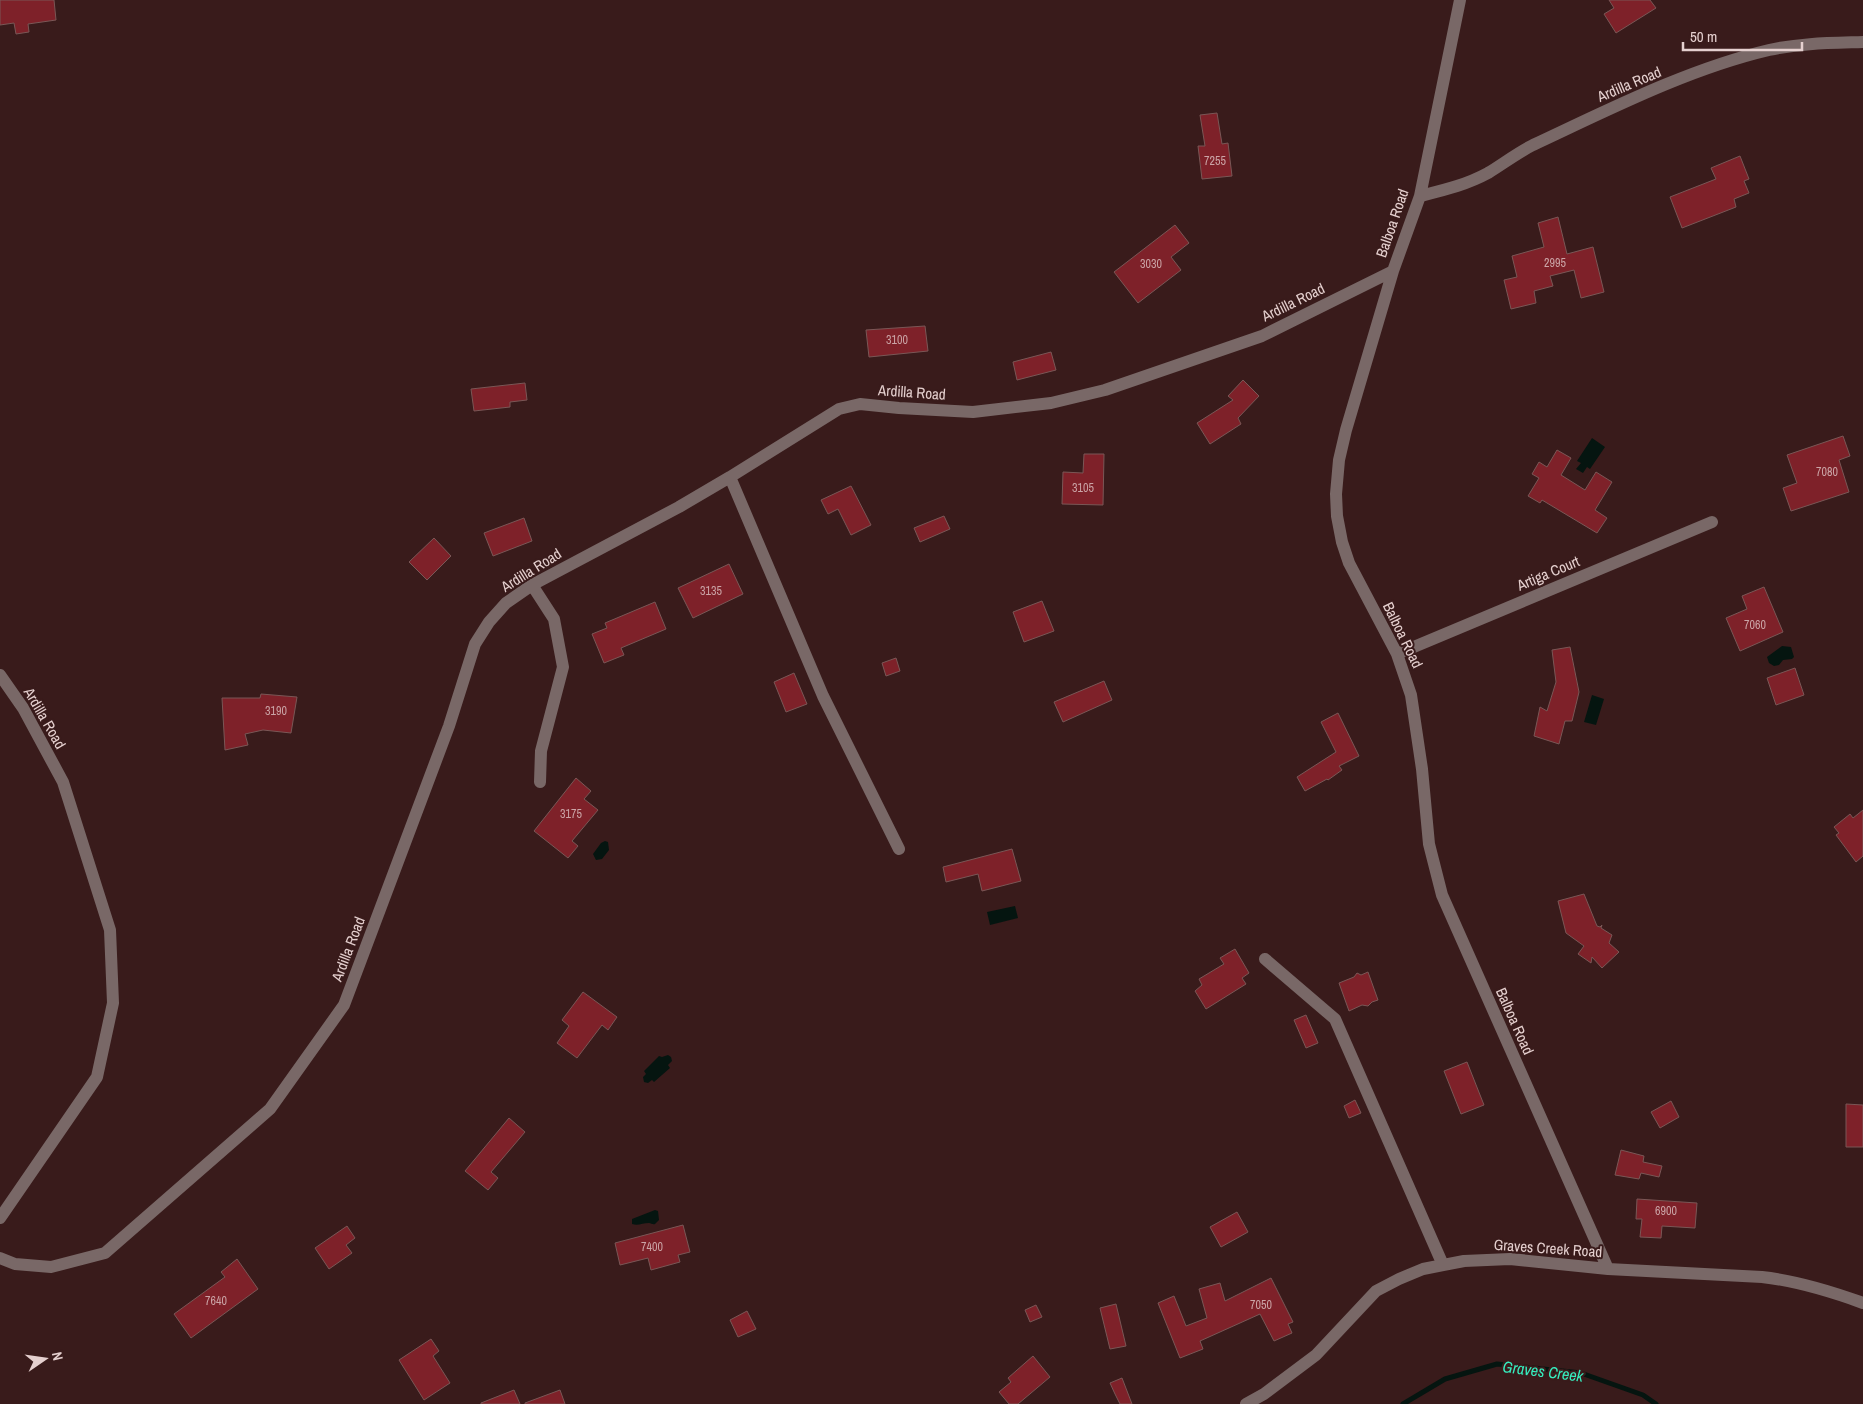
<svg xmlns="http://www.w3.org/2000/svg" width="1863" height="1404" viewBox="0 0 1863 1404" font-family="'Archivo Narrow',sans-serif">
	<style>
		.water { fill: #051510 }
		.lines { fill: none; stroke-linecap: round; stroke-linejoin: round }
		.stream { stroke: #051510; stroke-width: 5 }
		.building { fill: #7e2129; stroke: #7a5756 }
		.minor { stroke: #796867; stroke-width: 12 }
		.labels { text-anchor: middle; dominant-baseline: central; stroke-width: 4; stroke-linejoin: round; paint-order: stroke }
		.number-label { font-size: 12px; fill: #cba4a6 }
		.street-label { font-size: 15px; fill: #e5d0cf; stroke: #391b1b }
		.water-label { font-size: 16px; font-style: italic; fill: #36eebf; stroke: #391b1b }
	</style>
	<rect width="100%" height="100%" fill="#391b1b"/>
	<path class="water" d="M 1592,438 L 1605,447 L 1590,469 L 1587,467 L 1583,473 L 1576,469 L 1581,463 L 1577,461 Z
		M 1782,646 L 1791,647 L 1794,657 L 1792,659 L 1783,660 L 1779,665 L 1774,666 L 1769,663 L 1767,657 Z
		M 1592,695 L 1604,699 L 1596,725 L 1584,722 Z
		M 605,841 L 608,842 L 609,850 L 602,859 L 596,860 L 593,854 L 601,843 Z
		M 1015,906 L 1018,918 L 990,925 L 987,912 Z
		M 668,1055 L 671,1057 L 672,1061 L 668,1065 L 670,1068 L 654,1082 L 652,1080 L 648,1083 L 644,1082 L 643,1077 L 646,1074 L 644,1071 L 659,1056 L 662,1057 Z
		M 655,1210 L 658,1211 L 659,1220 L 655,1224 C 653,1225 651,1223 649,1223 C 643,1223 638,1226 632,1224 L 632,1219 Z"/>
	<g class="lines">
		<path class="stream" d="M 1403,1404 L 1445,1379 L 1497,1364 L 1581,1373 L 1643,1395 L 1656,1404"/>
	</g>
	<path class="building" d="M 0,0 L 54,0 L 56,20 L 28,24 L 29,32 L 16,34 L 14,23 L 0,25 Z
		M 1609,0 L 1650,0 L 1656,8 L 1616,33 L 1604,14 L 1614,8 Z
		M 1217,113 L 1222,144 L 1228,143 L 1232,176 L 1202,179 L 1198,146 L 1205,146 L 1200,115 Z
		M 1740,156 L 1749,179 L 1744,181 L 1749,193 L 1734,199 L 1736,207 L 1682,228 L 1670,197 L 1716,179 L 1711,168 Z
		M 1558,217 L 1567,254 L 1593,247 L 1604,292 L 1581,298 L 1574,270 L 1550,276 L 1553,286 L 1534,291 L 1536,303 L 1511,309 L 1504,280 L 1517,277 L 1512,256 L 1544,247 L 1538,223 Z
		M 1175,225 L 1189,243 L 1171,257 L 1181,270 L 1138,303 L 1114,272 Z
		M 925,326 L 928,351 L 869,357 L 866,330 Z
		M 1051,352 L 1056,370 L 1017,380 L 1013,362 Z
		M 1243,380 L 1259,396 L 1238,418 L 1241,424 L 1210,444 L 1197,423 L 1233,400 L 1228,396 Z
		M 525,383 L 527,400 L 510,402 L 510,407 L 474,411 L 471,389 Z
		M 1843,436 L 1850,456 L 1839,460 L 1849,492 L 1791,511 L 1783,488 L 1797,483 L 1787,455 Z
		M 1557,450 L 1571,458 L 1561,475 L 1585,490 L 1596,472 L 1612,482 L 1595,510 L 1607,518 L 1597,533 L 1542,500 L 1540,503 L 1528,496 L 1539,478 L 1532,474 L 1539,462 L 1547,467 Z
		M 1084,454 L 1104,454 L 1103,505 L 1062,504 L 1063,472 L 1083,473 Z
		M 851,486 L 871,525 L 851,535 L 838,509 L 828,514 L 821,500 Z
		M 944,516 L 950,529 L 920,542 L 914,528 Z
		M 524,518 L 532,541 L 493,556 L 484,533 Z
		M 434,538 L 451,556 L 427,580 L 409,562 Z
		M 729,564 L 743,594 L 693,618 L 678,588 Z
		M 1764,587 L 1783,632 L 1740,651 L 1726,618 L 1747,609 L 1742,596 Z
		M 1042,601 L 1054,631 L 1024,642 L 1013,612 Z
		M 655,602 L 666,629 L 621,648 L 624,655 L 604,663 L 592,634 L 607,628 L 605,623 Z
		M 1570,647 L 1579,692 L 1572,721 L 1565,721 L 1559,744 L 1534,736 L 1540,707 L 1547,711 L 1556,682 L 1552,650 Z
		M 896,658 L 900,671 L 886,676 L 882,663 Z
		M 1795,668 L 1804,695 L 1776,705 L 1767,678 Z
		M 794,673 L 807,704 L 786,712 L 774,682 Z
		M 1104,681 L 1112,700 L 1063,722 L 1054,702 Z
		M 261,694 L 297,697 L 291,733 L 263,730 L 245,734 L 248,745 L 225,750 L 222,698 L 260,698 Z
		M 1338,713 L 1359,756 L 1339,766 L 1342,770 L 1328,780 L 1327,779 L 1305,791 L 1297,777 L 1336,752 L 1321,722 Z
		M 576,778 L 591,791 L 584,799 L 598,810 L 572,841 L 578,846 L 568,858 L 534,831 Z
		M 1863,810 L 1863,856 L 1856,862 L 1836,835 L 1839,833 L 1834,827 L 1850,814 L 1853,818 Z
		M 1012,849 L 1021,881 L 982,891 L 978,874 L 946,882 L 943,867 Z
		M 1584,894 L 1597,926 L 1600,927 L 1602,925 L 1601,928 L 1612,935 L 1609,943 L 1619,952 L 1602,968 L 1592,957 L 1591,963 L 1578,954 L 1584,946 L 1566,933 L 1558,901 Z
		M 1235,949 L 1249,973 L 1242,978 L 1246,984 L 1206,1009 L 1195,991 L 1202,985 L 1199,979 L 1224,964 L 1220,958 Z
		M 1368,972 L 1378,1000 L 1372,1002 L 1368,1006 L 1362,1005 L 1349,1011 L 1339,983 L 1354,977 L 1357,973 L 1361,975 Z
		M 583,992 L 617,1017 L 608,1030 L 602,1025 L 577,1058 L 557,1043 L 569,1026 L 562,1020 Z
		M 1306,1015 L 1318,1043 L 1306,1048 L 1294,1020 Z
		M 1467,1062 L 1484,1105 L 1461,1114 L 1444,1071 Z
		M 1355,1100 L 1361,1113 L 1349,1118 L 1344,1106 Z
		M 1671,1101 L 1679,1117 L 1660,1128 L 1651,1112 Z
		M 1846,1104 L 1863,1105 L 1863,1147 L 1846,1147 Z
		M 509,1118 L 525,1132 L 491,1172 L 498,1178 L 488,1190 L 465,1171 Z
		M 1621,1150 L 1644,1156 L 1643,1162 L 1662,1166 L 1659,1177 L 1641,1173 L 1639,1179 L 1615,1175 Z
		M 1637,1199 L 1697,1203 L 1695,1228 L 1662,1226 L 1661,1238 L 1640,1237 L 1642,1219 L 1636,1219 Z
		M 1237,1212 L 1248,1232 L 1221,1247 L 1210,1227 Z
		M 683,1225 L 690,1252 L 678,1255 L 680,1262 L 651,1270 L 648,1258 L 620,1265 L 615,1243 Z
		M 347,1226 L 355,1238 L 346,1245 L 352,1253 L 329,1269 L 315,1248 Z
		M 237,1259 L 258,1289 L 191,1338 L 174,1314 L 225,1277 L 221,1272 Z
		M 1271,1278 L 1293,1322 L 1288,1324 L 1292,1333 L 1274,1341 L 1260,1314 L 1200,1341 L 1203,1349 L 1180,1358 L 1158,1303 L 1174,1296 L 1186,1326 L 1207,1318 L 1199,1289 L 1220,1283 L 1225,1301 Z
		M 1116,1304 L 1126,1346 L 1110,1349 L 1100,1308 Z
		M 1036,1305 L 1042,1317 L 1030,1322 L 1025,1310 Z
		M 747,1311 L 756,1329 L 738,1337 L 730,1320 Z
		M 431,1339 L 439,1351 L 433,1356 L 450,1383 L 424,1400 L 399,1360 Z
		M 1033,1356 L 1050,1377 L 1018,1404 L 1009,1404 L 999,1392 L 1011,1382 L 1008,1378 Z
		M 1122,1378 L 1132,1404 L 1120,1404 L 1115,1394 L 1110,1383 Z
		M 514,1390 L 520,1404 L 481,1404 L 481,1403 Z
		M 560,1390 L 565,1404 L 525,1404 L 525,1403 Z"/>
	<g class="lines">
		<path class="minor" d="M 1460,0 L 1420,196 L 1393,271 L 1346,430 L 1339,460 L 1336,494 L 1337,516 L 1342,542 L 1349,563 L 1397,654 L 1411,695 L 1422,769 L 1429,844 L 1442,895 L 1608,1269
			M 1420,196 C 1444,190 1466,185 1488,173 C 1503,164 1517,153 1533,145 C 1608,110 1688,69 1769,50 C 1800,43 1831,43 1863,42
			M 730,477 L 823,696 L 899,849
			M 532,585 L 554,619 L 563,667 L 541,751 L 540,782
			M 1397,654 L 1712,522
			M 0,675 L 23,708 L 63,782 L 110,930 L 113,1003 L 97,1077 L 0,1218
			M 1265,959 L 1335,1019 L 1443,1265
			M 0,1258 L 15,1264 L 51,1267 L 105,1253 L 270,1109 L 344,1005 L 449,726 L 475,644 L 489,622 L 506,603 L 532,585 L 679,507 L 730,477 L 839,409 L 860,404 L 899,408 L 973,412 L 1051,403 L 1105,390 L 1262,336 L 1393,271
			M 1246,1404 L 1264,1394 L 1316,1355 L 1376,1291 L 1399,1279 L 1423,1269 L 1464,1261 L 1510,1259 L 1608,1269 L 1762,1277 C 1798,1281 1830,1291 1863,1303"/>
	</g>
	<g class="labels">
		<g class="number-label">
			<text x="1215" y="161">7255</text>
			<text x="1555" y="263">2995</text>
			<text x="1151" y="264">3030</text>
			<text x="897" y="340">3100</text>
			<text x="1827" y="472">7080</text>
			<text x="1083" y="488">3105</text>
			<text x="711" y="591">3135</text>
			<text x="1755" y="625">7060</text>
			<text x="276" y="711">3190</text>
			<text x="571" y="814">3175</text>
			<text x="1666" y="1211">6900</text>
			<text x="652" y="1247">7400</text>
			<text x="216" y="1301">7640</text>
			<text x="1261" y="1305">7050</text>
		</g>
		<g class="street-label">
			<text transform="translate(1629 84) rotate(-23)">Ardilla Road</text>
			<text transform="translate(1392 223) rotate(-71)">Balboa Road</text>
			<text transform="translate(1293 302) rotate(-26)">Ardilla Road</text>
			<text transform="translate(912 392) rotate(4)">Ardilla Road</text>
			<text transform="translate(531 570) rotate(-32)">Ardilla Road</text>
			<text transform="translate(1548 573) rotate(-23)">Artiga Court</text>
			<text transform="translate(1403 635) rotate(64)">Balboa Road</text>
			<text transform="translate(45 718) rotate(60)">Ardilla Road</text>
			<text transform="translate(348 949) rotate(-69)">Ardilla Road</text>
			<text transform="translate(1515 1021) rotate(66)">Balboa Road</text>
			<text transform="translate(1548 1248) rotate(4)">Graves Creek Road</text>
		</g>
		<g class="water-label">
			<text transform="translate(1543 1371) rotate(7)">Graves Creek</text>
		</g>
	</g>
	<g transform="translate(45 1359) rotate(77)" stroke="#391b1b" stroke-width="4" paint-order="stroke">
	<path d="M0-4L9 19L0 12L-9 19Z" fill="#e5d0cf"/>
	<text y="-8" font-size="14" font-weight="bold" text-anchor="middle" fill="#e5d0cf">N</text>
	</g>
	<path d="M1683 42v8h119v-8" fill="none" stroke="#e5d0cf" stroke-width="2.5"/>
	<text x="1690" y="42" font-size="15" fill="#e5d0cf" stroke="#391b1b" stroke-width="4" paint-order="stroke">50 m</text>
</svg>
